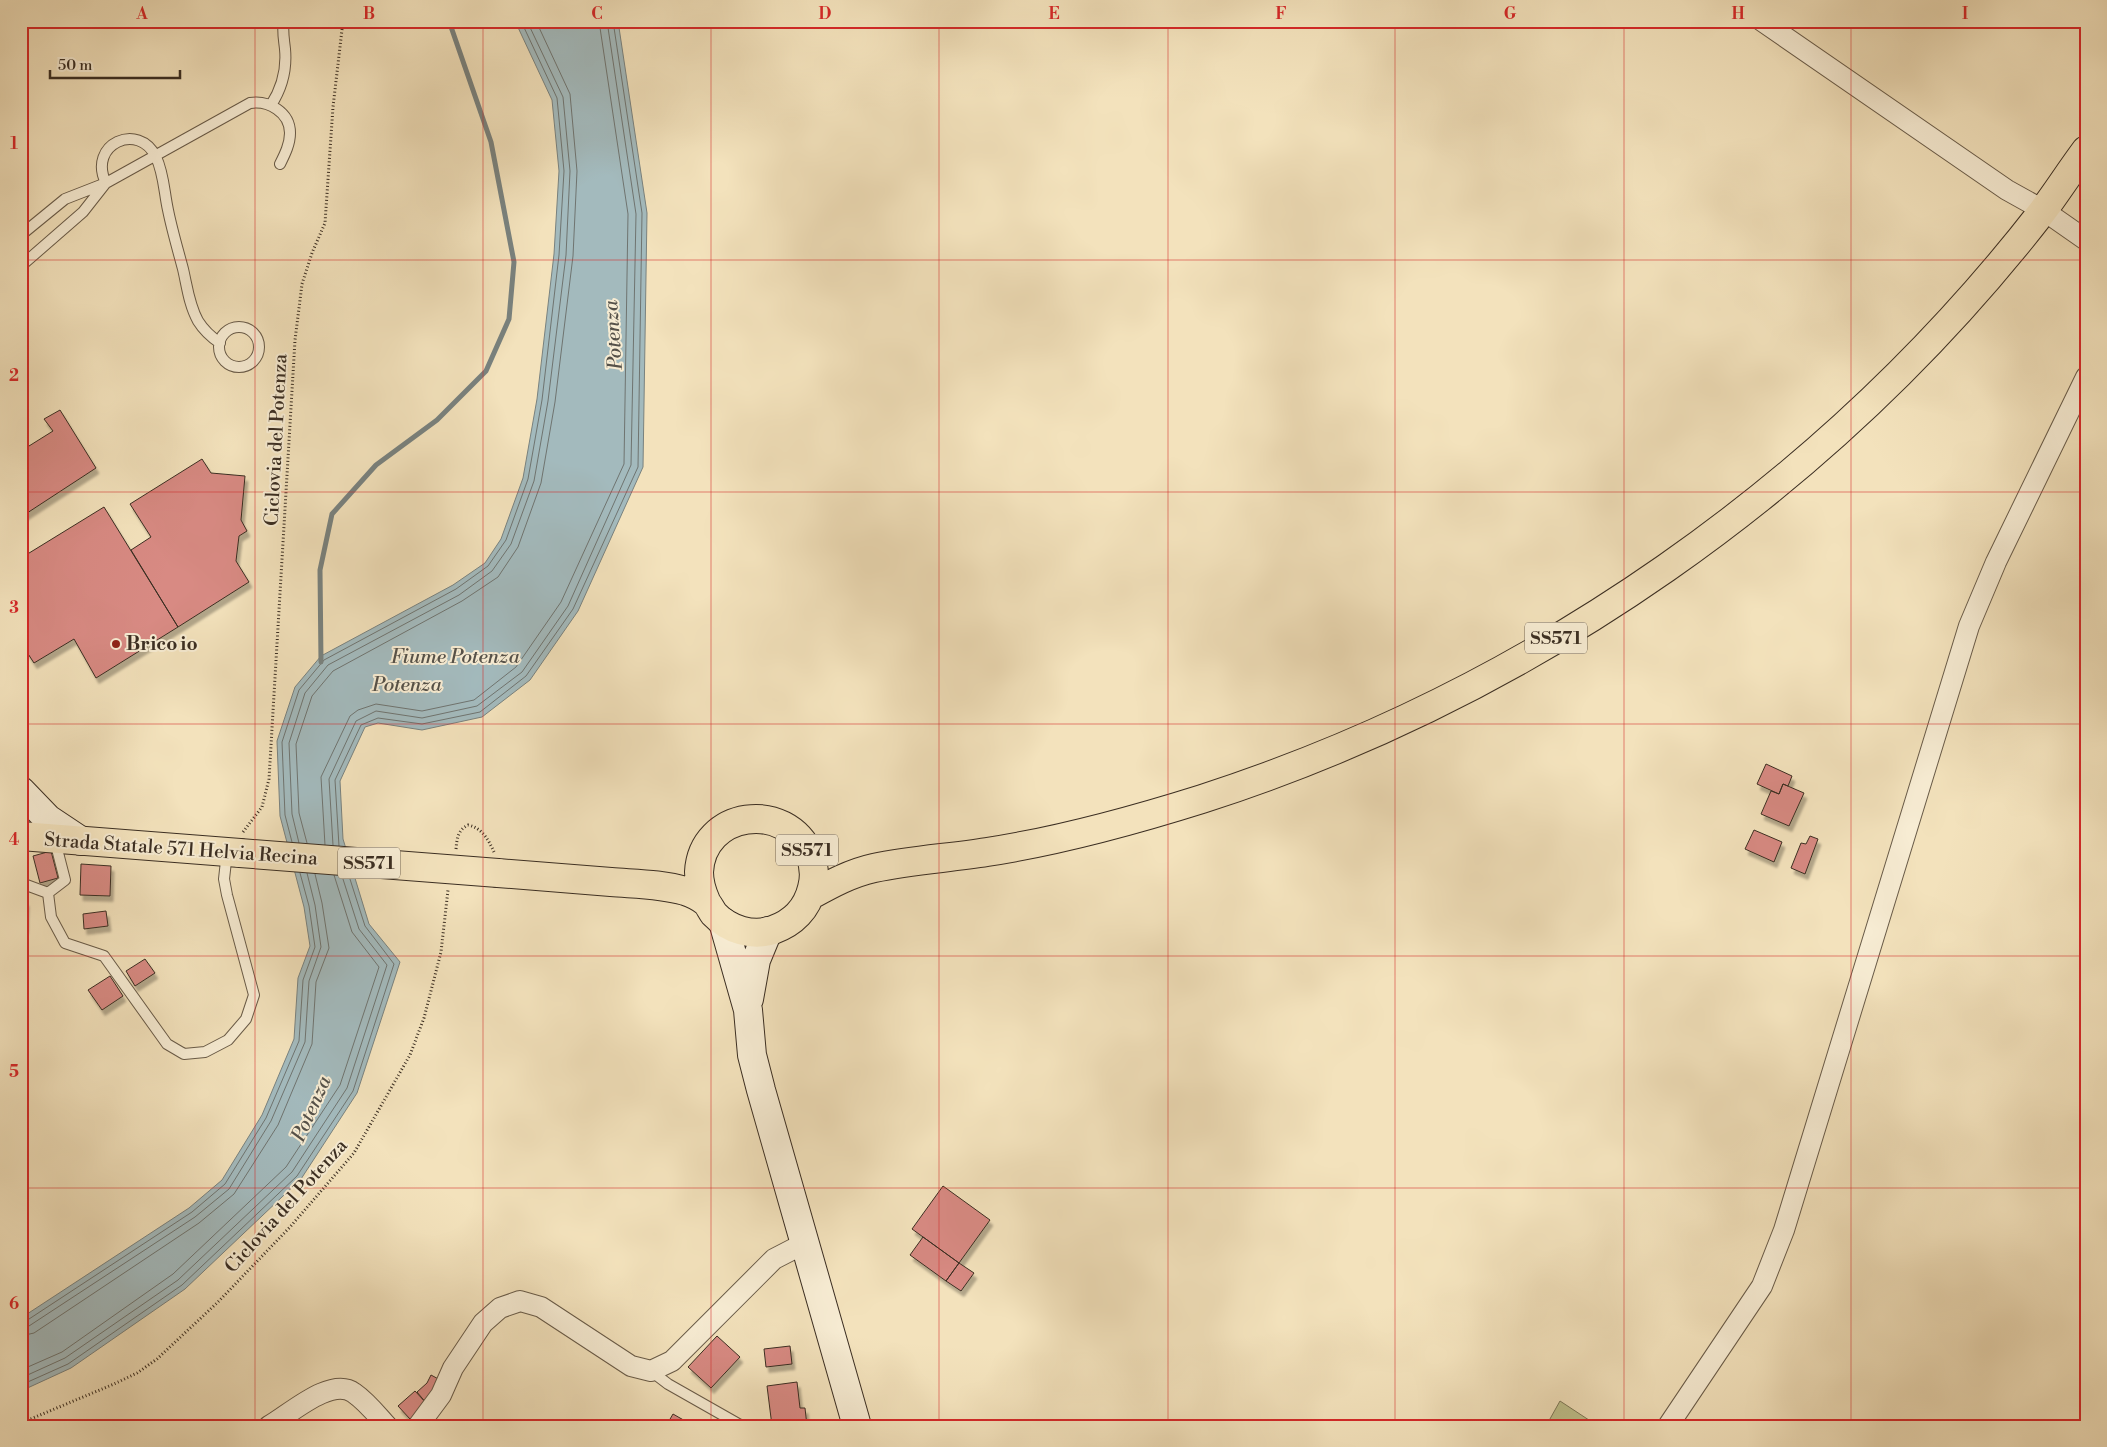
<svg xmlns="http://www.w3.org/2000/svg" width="2107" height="1447" viewBox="0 0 2107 1447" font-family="'Libre Bodoni',serif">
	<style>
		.green { fill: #c0c28d; stroke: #7e7858 }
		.water { fill: #a3babd; stroke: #79827f }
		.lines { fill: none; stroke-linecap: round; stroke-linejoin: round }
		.shore { stroke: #6f7470; stroke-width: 1 }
		.stream { stroke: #79827f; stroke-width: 5 }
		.building { fill: #d88a83; stroke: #3b2e22; filter: url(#shadow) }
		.service-casing { stroke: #695b48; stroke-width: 12 }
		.minor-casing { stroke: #695b48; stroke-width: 22 }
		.secondary-casing { stroke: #3b2e22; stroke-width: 30 }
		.primary-casing { stroke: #3b2e22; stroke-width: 30 }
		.path { stroke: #3b2e22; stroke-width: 3; stroke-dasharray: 1 2.5; stroke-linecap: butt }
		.service { stroke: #f7ecd3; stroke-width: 10 }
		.minor { stroke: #f7ecd3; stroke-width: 20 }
		.secondary { stroke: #f7ecd3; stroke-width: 28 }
		.primary { stroke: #f3e2bc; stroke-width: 28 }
		.primary-bridge-casing { stroke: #3b2e22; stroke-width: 30; stroke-linecap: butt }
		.primary-bridge { stroke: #f3e2bc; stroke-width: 28 }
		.grid { fill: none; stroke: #d62828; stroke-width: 1; stroke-opacity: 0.55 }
		.poi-dot { fill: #8f2418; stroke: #f7ecd3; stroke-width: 2 }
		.labels { text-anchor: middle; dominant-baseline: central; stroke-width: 4; stroke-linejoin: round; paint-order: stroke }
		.shield { fill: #f7ecd3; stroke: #736757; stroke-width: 1 }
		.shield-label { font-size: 18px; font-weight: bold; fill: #3b2e22 }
		.street-label { font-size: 19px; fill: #3b2e22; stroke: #f7ecd3 }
		.poi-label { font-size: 19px; font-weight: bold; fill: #3b2e22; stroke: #f7ecd3; text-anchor: start }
		.water-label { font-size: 20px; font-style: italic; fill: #555149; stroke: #f7ecd3 }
		.neatline { fill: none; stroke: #d62828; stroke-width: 2 }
		.grid-label { font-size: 16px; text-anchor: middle; font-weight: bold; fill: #d62828 }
	</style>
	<defs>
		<filter id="shadow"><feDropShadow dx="3" dy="5.5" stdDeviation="1" flood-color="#0004"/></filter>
	</defs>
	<rect width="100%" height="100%" fill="#f3e2bc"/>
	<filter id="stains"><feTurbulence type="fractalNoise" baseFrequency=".004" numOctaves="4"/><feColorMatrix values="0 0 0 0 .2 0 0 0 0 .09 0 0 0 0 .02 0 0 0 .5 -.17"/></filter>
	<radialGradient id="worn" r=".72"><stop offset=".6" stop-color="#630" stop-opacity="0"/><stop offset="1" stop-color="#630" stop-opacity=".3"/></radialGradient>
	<path class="green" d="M 1560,1401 L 1598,1426 L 1546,1426 Z"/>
	<path class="water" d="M 515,21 L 618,21 L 647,213 L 643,467 L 578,611 L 530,680 L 482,717 L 422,730 L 378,723 L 365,727 L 340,781 L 343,839 L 369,924 L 400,962 L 357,1093 L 301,1179 L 185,1289 L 71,1368 L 21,1391 L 21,1318 L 189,1208 L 222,1180 L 262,1115 L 294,1039 L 298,978 L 310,946 L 304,907 L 280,816 L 277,741 L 295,687 L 321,656 L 453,585 L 485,563 L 501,539 L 523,478 L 537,399 L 554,254 L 559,171 L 552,100 Z"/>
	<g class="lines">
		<path class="shore" d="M 292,842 L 285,815 L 282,742 L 299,690 L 324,660 L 456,589 L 488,566 L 506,540 L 528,479 L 542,400 L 559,255 L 564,171 L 557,98 L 521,21
			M 299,843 L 292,814 L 289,743 L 305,693 L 328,665 L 459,595 L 492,571 L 511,544 L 534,481 L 548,401 L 566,255 L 570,171 L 563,97 L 527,21
			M 307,843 L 299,813 L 296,744 L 312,696 L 333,671 L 462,601 L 498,577 L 518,547 L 541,483 L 555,402 L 573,256 L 577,171 L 570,94 L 536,21
			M 325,845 L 321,777 L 350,716 L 358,710 L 376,704 L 422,711 L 474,700 L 516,667 L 561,602 L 624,464 L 628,214 L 599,21
			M 333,845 L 329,779 L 356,721 L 376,711 L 422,718 L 477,706 L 522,672 L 568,606 L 631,465 L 636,214 L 607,21
			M 339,846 L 335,780 L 361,725 L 378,718 L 422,724 L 480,712 L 526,676 L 573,609 L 638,467 L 642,213 L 613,21
			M 21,1322 L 26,1321 L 192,1212 L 225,1184 L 266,1118 L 299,1041 L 303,980 L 315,947 L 309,906 L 300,873
			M 21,1328 L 29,1326 L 195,1217 L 229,1189 L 271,1121 L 305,1042 L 309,981 L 321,947 L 315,905 L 307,873
			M 21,1336 L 34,1333 L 199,1223 L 234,1194 L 278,1125 L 312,1044 L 316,982 L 329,948 L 322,903 L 315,874
			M 21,1370 L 62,1352 L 173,1274 L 286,1167 L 340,1085 L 379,967 L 352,932 L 334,875
			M 21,1378 L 65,1358 L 178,1280 L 292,1172 L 347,1088 L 387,965 L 359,929 L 342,876
			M 21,1385 L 68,1364 L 182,1285 L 297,1176 L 353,1091 L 394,964 L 365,926 L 349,876"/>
		<path class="stream" d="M 321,662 L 320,570 L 332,514 L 376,465 L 437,420 L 486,371 L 509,319 L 514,262 L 491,142 L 449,21"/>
	</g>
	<path class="building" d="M 60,410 L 96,468 L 21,517 L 21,451 L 53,431 L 44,419 Z
		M 202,459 L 211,473 L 245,476 L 241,520 L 247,531 L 239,536 L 236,561 L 249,582 L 178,627 L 131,550 L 151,537 L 130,504 Z
		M 104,507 L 178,627 L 96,678 L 74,639 L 34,663 L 21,643 L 21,558 Z
		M 1766,764 L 1792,776 L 1788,786 L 1783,784 L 1779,794 L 1757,784 Z
		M 1783,784 L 1804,793 L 1789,826 L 1761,814 L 1771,791 L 1779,794 Z
		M 1754,830 L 1782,842 L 1774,862 L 1745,849 Z
		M 1810,836 L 1818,839 L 1805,874 L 1791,868 L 1801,843 L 1806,844 Z
		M 51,851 L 58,878 L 40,883 L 33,856 Z
		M 81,864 L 111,866 L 110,896 L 80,895 Z
		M 21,901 L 26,901 L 25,928 L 21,928 Z
		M 106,911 L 108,926 L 84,929 L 83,914 Z
		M 145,959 L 155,973 L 135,986 L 126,971 Z
		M 110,976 L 123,996 L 102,1010 L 88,990 Z
		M 943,1186 L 990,1220 L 959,1263 L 912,1229 Z
		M 923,1237 L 959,1263 L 946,1281 L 910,1255 Z
		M 959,1263 L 974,1273 L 961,1291 L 946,1281 Z
		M 717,1336 L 740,1357 L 711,1388 L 688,1367 Z
		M 790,1346 L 792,1364 L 766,1367 L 764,1349 Z
		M 431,1375 L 444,1382 L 427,1404 L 417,1392 L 427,1383 Z
		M 797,1382 L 800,1408 L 805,1408 L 807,1426 L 772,1426 L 767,1386 Z
		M 415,1391 L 427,1404 L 410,1419 L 398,1406 Z
		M 673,1414 L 694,1426 L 666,1426 Z"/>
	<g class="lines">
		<defs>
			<path id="service" d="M 271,105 C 282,88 287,70 285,49 C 284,39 282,31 284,21
				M 106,183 C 87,144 139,121 156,157 C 164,174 164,192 168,210 C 172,230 178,250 183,269 C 187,286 189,305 198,321 C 203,329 211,337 220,343
				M 21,235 L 65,199 L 106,183 L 250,103 C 268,100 290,112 290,133 C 290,144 285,154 280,164
				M 21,266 L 83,212 L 105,184
				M219 347a20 20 0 1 1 40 0a20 20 0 1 1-40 0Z
				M 2075,400 L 2086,410
				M 21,883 L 48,893 L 51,917 L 65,943 L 104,956 L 167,1044 L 184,1054 L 205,1052 L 228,1040 L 246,1019 L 254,995 L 227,895 L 224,879 L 227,852
				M 48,893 L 65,880 L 55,841
				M 651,1371 L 668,1384 L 742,1426"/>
			<path id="minor" d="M 1762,21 L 2007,190 L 2043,210 L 2086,240
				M 269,1426 C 289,1415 331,1376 354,1393 C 367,1402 377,1415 387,1426
				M 418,1426 L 441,1395 L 453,1368 L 483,1323 L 500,1308 L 520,1301 L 541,1307 L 631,1366 L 651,1371 L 672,1361 L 774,1259 L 805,1243
				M 1668,1426 L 1762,1286 L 1784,1230 L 1969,626 L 1996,562 L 2086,377"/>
			<path id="secondary" d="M 21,791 L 48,819 L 81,841
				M 723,922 L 748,1010 L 752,1055 L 761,1090 L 857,1426
				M 749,999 L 756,960 L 768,931"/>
			<path id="primary" d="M 21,836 L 240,853
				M 498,873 C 535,876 573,879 611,882 C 635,884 662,884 685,891 C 691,893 701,898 706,902 C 709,905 711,910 714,914 C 729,930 753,937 773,930 C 793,923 807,909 812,888 C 815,877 814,865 810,855 C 786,799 702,811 699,872 C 699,883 702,892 706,901
				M 811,895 C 831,884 851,873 874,868 C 911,860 950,858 987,852 C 1060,841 1132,821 1202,799 C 1531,693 1830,485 2042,212 C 2057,192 2071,170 2086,150"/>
		</defs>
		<use href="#service" class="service-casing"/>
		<use href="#minor" class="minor-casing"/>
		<use href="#secondary" class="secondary-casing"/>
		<use href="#primary" class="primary-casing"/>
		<path class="path" d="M 243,832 L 262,807 L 269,779 L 295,340 L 302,284 L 312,253 L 325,223 L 333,107 L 343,21
			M 456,849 C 457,838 458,830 468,825 C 482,828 488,839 494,852
			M 21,1423 L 114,1384 L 137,1373 L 157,1359 L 218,1302 L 290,1227 L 354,1153 L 410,1055 L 424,1018 L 441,952 L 448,890"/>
		<use href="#service" class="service"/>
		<use href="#minor" class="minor"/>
		<use href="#secondary" class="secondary"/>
		<use href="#primary" class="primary"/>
		<defs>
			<path id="primary-bridge" d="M 240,853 L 498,873"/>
		</defs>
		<use href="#primary-bridge" class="primary-bridge-casing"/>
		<use href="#primary-bridge" class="primary-bridge"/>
	</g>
	<path class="grid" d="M 255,21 L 255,1426M 483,21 L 483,1426M 711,21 L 711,1426M 939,21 L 939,1426M 1168,21 L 1168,1426M 1395,21 L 1395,1426M 1624,21 L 1624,1426M 1851,21 L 1851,1426M 21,260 L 2086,260M 21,492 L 2086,492M 21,724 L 2086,724M 21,956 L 2086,956M 21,1188 L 2086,1188"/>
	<circle class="poi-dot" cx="116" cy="644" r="5"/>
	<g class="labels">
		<g class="shield">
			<rect x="1525" y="622.5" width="62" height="31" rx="4"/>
			<rect x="776" y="834.5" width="62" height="31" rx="4"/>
			<rect x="338" y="847.5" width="62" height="31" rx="4"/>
		</g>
		<g class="shield-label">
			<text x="1556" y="638">SS571</text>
			<text x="807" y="850">SS571</text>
			<text x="369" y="863">SS571</text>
		</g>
		<g class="street-label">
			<text transform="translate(276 440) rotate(-87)">Ciclovia del Potenza</text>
			<text transform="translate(181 849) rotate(4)">Strada Statale 571 Helvia Recina</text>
			<text transform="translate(286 1206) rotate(-48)">Ciclovia del Potenza</text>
		</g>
		<g class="poi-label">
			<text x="126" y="644">Brico io</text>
		</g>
		<g class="water-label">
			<text transform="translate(614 335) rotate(-94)">Potenza</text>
			<text x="455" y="657">Fiume Potenza</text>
			<text x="407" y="685">Potenza</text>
			<text transform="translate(312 1109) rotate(-66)">Potenza</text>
		</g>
	</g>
	<rect width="2107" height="1447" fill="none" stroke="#f3e2bc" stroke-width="55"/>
	<path d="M50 70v8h130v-8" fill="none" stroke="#3b2e22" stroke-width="2.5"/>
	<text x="58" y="70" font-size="15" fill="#3b2e22" stroke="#f7ecd3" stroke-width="4" paint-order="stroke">50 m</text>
	<rect x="28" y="28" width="2052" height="1392" class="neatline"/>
	<g class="grid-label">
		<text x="142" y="19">A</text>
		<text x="369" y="19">B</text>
		<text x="597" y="19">C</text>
		<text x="825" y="19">D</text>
		<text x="1054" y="19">E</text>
		<text x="1281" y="19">F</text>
		<text x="1510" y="19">G</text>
		<text x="1738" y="19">H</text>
		<text x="1965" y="19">I</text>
		<text x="14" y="149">1</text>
		<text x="14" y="381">2</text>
		<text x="14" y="613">3</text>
		<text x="14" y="845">4</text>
		<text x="14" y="1077">5</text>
		<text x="14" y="1309">6</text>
	</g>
	<rect width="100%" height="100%" filter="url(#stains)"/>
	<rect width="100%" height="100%" fill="url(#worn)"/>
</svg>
